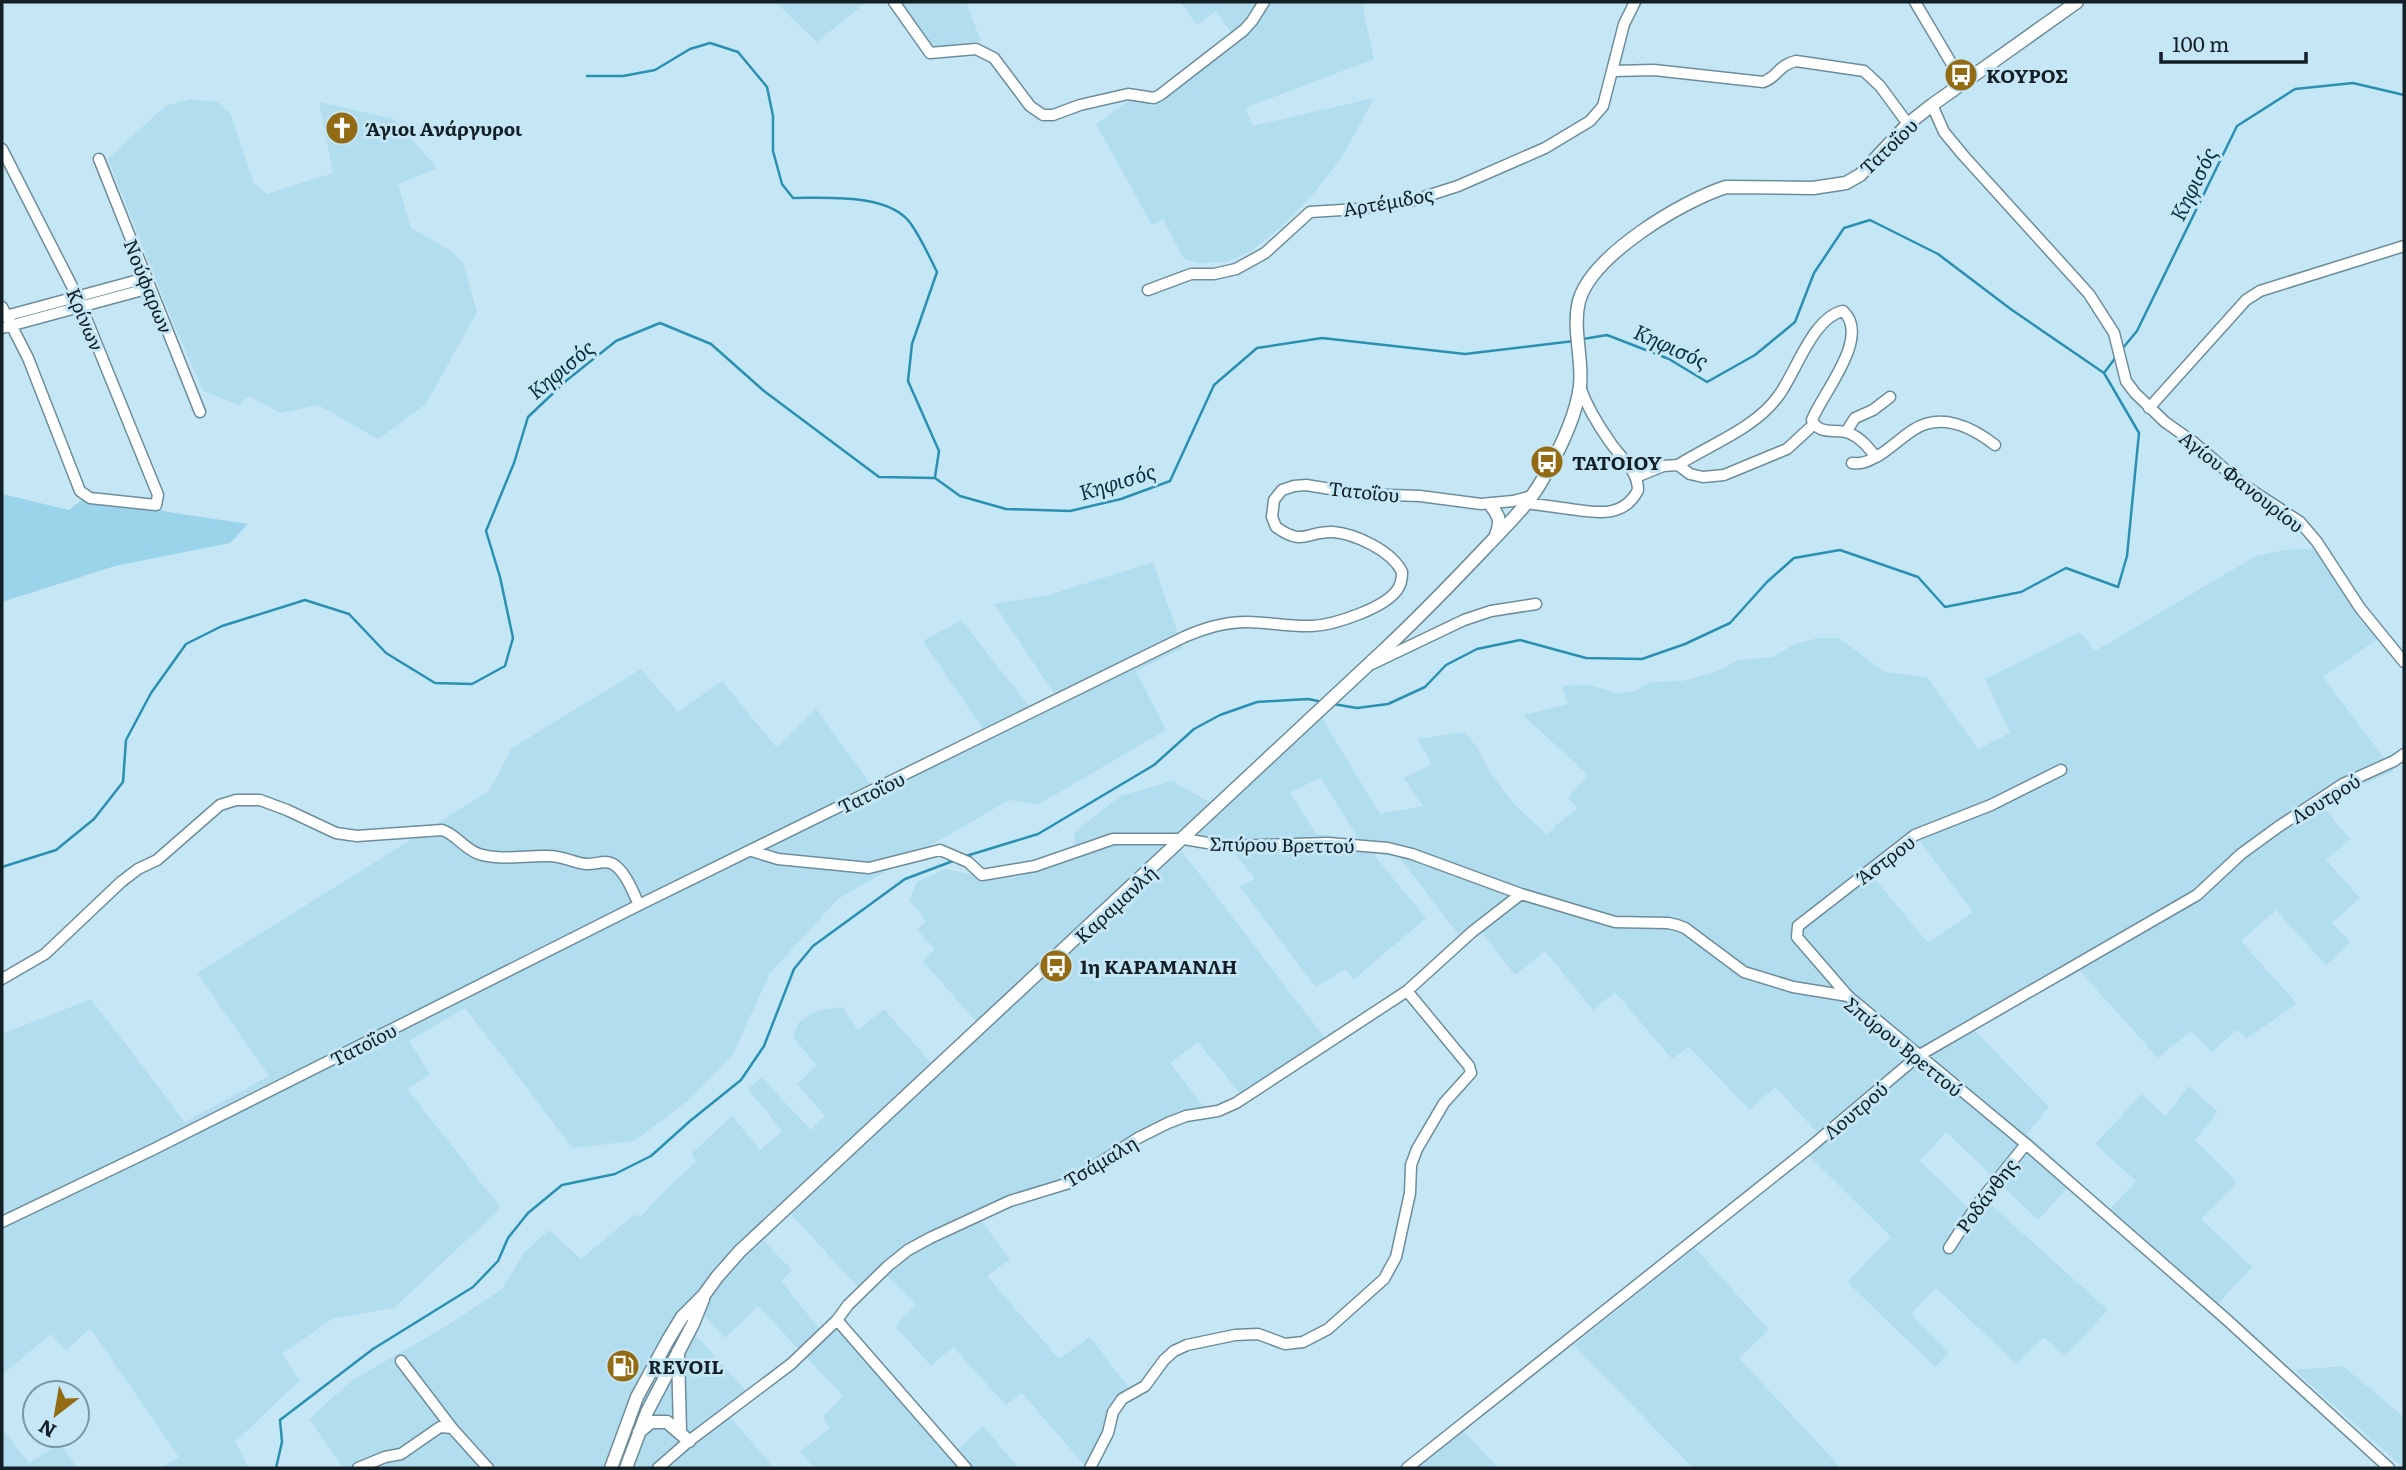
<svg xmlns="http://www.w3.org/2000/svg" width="2406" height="1470" viewBox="0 0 2406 1470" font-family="Literata,serif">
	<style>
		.built { fill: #b2ddef; fill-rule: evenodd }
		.green { fill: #9ad3ea }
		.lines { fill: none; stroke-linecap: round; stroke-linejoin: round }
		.stream { stroke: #2a90b2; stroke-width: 2.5 }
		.minor-casing { stroke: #6d8d9b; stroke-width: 13 }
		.major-casing { stroke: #6d8d9b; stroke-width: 15 }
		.minor { stroke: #fff; stroke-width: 10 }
		.major { stroke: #fff; stroke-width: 12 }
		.labels { text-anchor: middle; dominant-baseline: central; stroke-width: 6; stroke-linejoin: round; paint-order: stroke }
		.poi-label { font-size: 19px; font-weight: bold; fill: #121f25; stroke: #c5e7f5; text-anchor: start }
		.street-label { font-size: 19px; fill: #121f25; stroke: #c5e7f5 }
		.water-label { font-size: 21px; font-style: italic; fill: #03313f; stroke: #c5e7f5 }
	</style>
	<rect width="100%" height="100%" fill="#c5e7f5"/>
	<path class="built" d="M 775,2 L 867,2 L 817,42 Z
		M 898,2 L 966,2 L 981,41 L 931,49 Z
		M 1180,2 L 1364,2 L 1364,15 L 1374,59 L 1245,108 L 1253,126 L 1374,98 L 1342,157 L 1315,192 L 1279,229 L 1251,251 L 1227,262 L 1198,263 L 1184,259 L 1163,219 L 1152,225 L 1096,124 L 1141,92 L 1153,107 L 1236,40 L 1216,11 L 1197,25 Z
		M 190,99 L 217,102 L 230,113 L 254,183 L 267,194 L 333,173 L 319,102 L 394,119 L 437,168 L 398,184 L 411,228 L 451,251 L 463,263 L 477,312 L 426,404 L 378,439 L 318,405 L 280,413 L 249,396 L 239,405 L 203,391 L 173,322 L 108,159 L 165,106 Z
		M 2326,548 L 2363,605 L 2385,634 L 2323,677 L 2394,771 L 2320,803 L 2350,839 L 2326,860 L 2360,898 L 2332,923 L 2351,942 L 2326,965 L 2276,910 L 2241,941 L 2297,1004 L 2247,1038 L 2237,1030 L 2212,1052 L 2191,1031 L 2158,1058 L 2080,971 L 1973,1029 L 2049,1107 L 2027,1134 L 2076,1179 L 2038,1220 L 1946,1132 L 1920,1161 L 1968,1208 L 1980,1195 L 2108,1310 L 2065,1356 L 2044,1337 L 2017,1364 L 1936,1288 L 1911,1314 L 1949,1352 L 1935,1367 L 1847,1282 L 1891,1237 L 1807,1154 L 1824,1140 L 1775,1087 L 1750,1110 L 1689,1047 L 1672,1059 L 1615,992 L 1593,1010 L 1545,951 L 1515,975 L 1482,932 L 1466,944 L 1398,856 L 1373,854 L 1426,918 L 1353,980 L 1346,969 L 1316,987 L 1240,887 L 1255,878 L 1231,849 L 1208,849 L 1188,843 L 1181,850 L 1331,1046 L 1247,1102 L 1198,1042 L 1170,1063 L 1211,1116 L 1164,1129 L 1140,1142 L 1071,1189 L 1000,1210 L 981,1220 L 1010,1259 L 987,1276 L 1059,1359 L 1090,1337 L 1130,1389 L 1108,1413 L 1099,1441 L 1086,1467 L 1022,1393 L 1006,1405 L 953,1347 L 931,1366 L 895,1326 L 916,1305 L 887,1276 L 865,1295 L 790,1213 L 764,1241 L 792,1270 L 781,1281 L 821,1331 L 837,1316 L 957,1450 L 983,1426 L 1019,1468 L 814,1468 L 800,1452 L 830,1428 L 823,1416 L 843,1396 L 758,1306 L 725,1338 L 704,1316 L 694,1333 L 753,1399 L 730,1417 L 774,1468 L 385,1468 L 377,1460 L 361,1468 L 343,1468 L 309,1419 L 351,1381 L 448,1325 L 502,1289 L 524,1253 L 549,1230 L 581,1259 L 635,1214 L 640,1218 L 662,1193 L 696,1162 L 692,1153 L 732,1116 L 760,1150 L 782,1131 L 748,1089 L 761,1077 L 811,1130 L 825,1116 L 797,1084 L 817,1066 L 793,1037 L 799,1022 L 819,1010 L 842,1007 L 858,1030 L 884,1009 L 939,1072 L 984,1031 L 923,961 L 935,949 L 917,930 L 926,921 L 909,900 L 917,882 L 945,869 L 970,874 L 1037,860 L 1073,846 L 1075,832 L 1120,796 L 1172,781 L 1211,803 L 1312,710 L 1323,720 L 1380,814 L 1423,806 L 1404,778 L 1432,764 L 1417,739 L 1465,732 L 1478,749 L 1491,774 L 1516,806 L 1547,835 L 1555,826 L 1578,808 L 1568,798 L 1588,775 L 1523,715 L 1568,704 L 1562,686 L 1588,685 L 1618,693 L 1634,692 L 1651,682 L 1682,681 L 1713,673 L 1739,660 L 1773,657 L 1795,644 L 1818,638 L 1839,638 L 1885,672 L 1927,677 L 1978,749 L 2010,733 L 1985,679 L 2080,632 L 2095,651 L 2256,556 L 2284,550 ZM 1321,778 L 1358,838 L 1358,839 L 1316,834 L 1290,792 ZM 1917,837 L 1973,912 L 1928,943 L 1871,874 Z
		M 1153,562 L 1183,648 L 1136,671 L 1166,730 L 1039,804 L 1009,800 L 838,899 L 770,973 L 733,1054 L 690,1099 L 634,1141 L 573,1148 L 465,1008 L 409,1041 L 430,1074 L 407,1089 L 501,1208 L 394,1308 L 332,1319 L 282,1354 L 300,1380 L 235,1442 L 249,1468 L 161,1468 L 179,1457 L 90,1328 L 66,1351 L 51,1334 L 2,1375 L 2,1034 L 91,999 L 185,1122 L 269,1076 L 197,973 L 489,791 L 512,748 L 641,669 L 678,712 L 722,681 L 777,748 L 816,709 L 874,789 L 983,729 L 923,641 L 961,620 L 1032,710 L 1055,695 L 994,604 L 1049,595 Z
		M 2189,1086 L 2218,1112 L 2195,1140 L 2237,1182 L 2201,1219 L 2252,1267 L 2218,1304 L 2110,1209 L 2136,1181 L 2095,1144 L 2142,1094 L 2165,1116 Z
		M 1695,1248 L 1769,1330 L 1739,1358 L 1841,1468 L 1693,1468 L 1574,1345 Z
		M 2343,1366 L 2404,1417 L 2404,1468 L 2294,1370 Z
		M 2,1428 L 29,1463 L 61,1444 L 77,1468 L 2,1468 Z
		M 1462,1430 L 1499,1468 L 1415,1468 Z"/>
	<path class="green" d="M 91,493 L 168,512 L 248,524 L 230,543 L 115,566 L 2,602 L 2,494 L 69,510 Z"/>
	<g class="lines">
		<path class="stream" d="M 587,76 L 623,76 L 655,70 L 690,49 L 710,43 L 738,52 L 767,87 L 773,116 L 773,151 L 782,184 L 793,198 C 827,198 890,193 911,224 C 921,238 929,256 937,272 L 912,344 L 908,381 L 939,451 L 935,477
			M 1583,339 L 1607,335 L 1669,359 L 1707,382 L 1755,355 L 1795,322 L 1814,273 L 1844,228 L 1870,220 L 1938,254 L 2012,310 L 2104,373 L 2116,357
			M 2122,349 L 2137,331 L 2237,126 L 2295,89 L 2353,83 L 2404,95
			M 1333,704 L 1357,708 L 1388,704 L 1425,687 L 1446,665 L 1477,649 L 1520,640 L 1586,658 L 1642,659 L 1685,644 L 1730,623 L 1767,582 L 1794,558 L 1840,550 L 1918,577 L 1945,607 L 2021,592 L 2066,568 L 2118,587 L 2127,556 L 2139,433 L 2104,373
			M 966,856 L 1038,834 L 1154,765 L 1194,729 L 1220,715 L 1257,702 L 1308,699 L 1323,702
			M 2,867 L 56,850 L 94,819 L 123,782 L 126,740 L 151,693 L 186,644 L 222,626 L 305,600 L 349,614 L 386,653 L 435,683 L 472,684 L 505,666 L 513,638 L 500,577 L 486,531 L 514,463 L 528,417 L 567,380 L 616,341 L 660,323 L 711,344 L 764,391 L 879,477 L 935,478 L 960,496 L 1006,509 L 1070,511 L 1121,499 L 1170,481 L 1214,385 L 1257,348 L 1322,338 L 1465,354 L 1574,341
			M 276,1468 L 282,1442 L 280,1420 L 373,1349 L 473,1287 L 498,1261 L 508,1238 L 528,1213 L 562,1185 L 615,1174 L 651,1156 L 690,1121 L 741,1080 L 764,1046 L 794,969 L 813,946 L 905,879 L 953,861"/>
		<defs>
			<path id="minor" d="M 894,2 L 930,53 L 976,49 L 994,58 L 1030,106 L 1043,115 L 1053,115 L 1080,105 L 1128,94 L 1154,98 L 1160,95 L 1244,30 L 1252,21 L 1264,2
				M 1915,2 L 1963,83
				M 1613,71 L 1654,70 L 1763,82 C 1777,78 1778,65 1796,61 L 1864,71 L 1880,86 L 1908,124
				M 1932,105 L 1944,132 L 1963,155 L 2089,294 L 2114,333 L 2126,381 L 2135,393 L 2165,422 L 2192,441 L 2242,484 L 2300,522 L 2317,542 L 2360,608 L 2404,662
				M 99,159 L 200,412
				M 1148,290 L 1191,274 L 1214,274 L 1236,269 L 1265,253 L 1310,212 L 1358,209 L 1411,201 L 1458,186 L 1545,148 L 1590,121 L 1603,106 L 1624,24 L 1635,2
				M 2,307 L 28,358 L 80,491 L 90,498 L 156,505 L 158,495 L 77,296 L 2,149
				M 2,317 L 146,278
				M 2,328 L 150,288
				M 2149,408 L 2246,300 L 2260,291 L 2404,246
				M 1846,432 L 1855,418 L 1873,410 L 1890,397
				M 1852,463 C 1864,464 1868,461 1878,456 C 1891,448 1901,438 1913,430 C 1941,412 1972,427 1995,445
				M 1678,465 L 1690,474 L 1703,477 L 1724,475 L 1787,449 L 1813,425
				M 1636,477 L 1663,466 L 1678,465 C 1711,444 1756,428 1779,395 C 1796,372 1813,317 1843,311 C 1872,337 1821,395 1812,420 C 1819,436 1836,428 1849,433 C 1861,438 1868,447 1876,457
				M 1526,503 C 1541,505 1556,507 1570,509 C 1597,513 1624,518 1638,490 C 1638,470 1620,457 1610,442 C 1598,425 1587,407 1580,387
				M 1372,664 L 1464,620 L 1491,611 L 1536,604
				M 752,851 L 778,859 L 869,868 L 940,850 L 968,862 L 982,875 L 1035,866 L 1113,839 L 1184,839 L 1225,846 L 1328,843 L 1388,848 L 1412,854 L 1521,894 L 1615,922 L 1668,923 L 1677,925 L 1685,928 L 1744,972 L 1793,987 L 1848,996 L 2026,1144 L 2226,1319 L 2389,1468
				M 2,979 L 45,954 L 121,882 L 138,869 L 157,860 L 220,805 L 236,800 L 260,800 L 287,810 L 336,833 L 357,836 L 442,830 C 456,834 464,849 479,854 C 502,861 526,855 549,856 C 563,856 574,863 586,864 C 595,865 605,859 613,864 C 626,872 633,892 639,905
				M 1848,996 L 1797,937 L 1798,926 L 1915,835 L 1991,805 L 2061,770
				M 2,1222 L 152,1150 L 639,905 L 1184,637 C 1205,628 1224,622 1247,622 C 1268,622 1290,627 1312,626 C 1333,625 1388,608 1399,587 C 1401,583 1402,577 1402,572 C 1392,551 1356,534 1333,532 C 1306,531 1304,547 1276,527 L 1272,517 L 1274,500 L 1282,490 L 1294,486 L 1306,485 L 1361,494 L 1420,496 L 1481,504 L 1513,501 L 1533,496
				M 1949,1248 L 1977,1205 L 2026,1144
				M 837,1320 L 966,1468
				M 401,1361 L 452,1428
				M 358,1468 L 385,1457 L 401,1454 L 440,1427 L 452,1428 L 488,1468
				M 658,1468 L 689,1441 L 791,1364 L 837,1320 L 848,1305 L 888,1266 L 908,1250 L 930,1238 L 1010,1201 L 1069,1183 L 1138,1138 L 1168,1123 L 1186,1116 L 1218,1111 L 1236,1103 L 1407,991 L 1472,932 L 1521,894
				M 1090,1468 L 1108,1433 L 1113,1412 L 1118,1405 L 1122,1399 L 1145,1386 L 1164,1360 L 1174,1351 L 1187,1345 L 1235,1335 L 1258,1334 L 1285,1344 L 1303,1342 L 1328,1329 L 1384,1279 L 1396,1257 L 1410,1193 L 1411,1165 L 1417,1149 L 1444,1103 L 1471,1073 L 1469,1066 L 1407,991
				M 1407,1468 L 1808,1149 L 1918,1056 L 2197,895 L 2241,854 L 2278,827 L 2343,784 L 2394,761 L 2404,754"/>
			<path id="major" d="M 1492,507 C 1500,517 1501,523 1496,535
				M 678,1352 L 680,1432
				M 639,1432 L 651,1422 L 667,1422 L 689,1441
				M 611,1468 L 637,1397 L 668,1340 L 682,1317 L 704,1295 L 717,1277 L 740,1251 L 1383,651 C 1419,617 1454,581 1488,545 C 1509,523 1531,502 1545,475 C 1560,449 1576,417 1580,386 C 1583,358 1572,329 1579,301 C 1592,255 1682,201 1726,187 L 1813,188 L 1846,183 L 1860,175 L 1908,124 L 1932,105 L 2077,2
				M 626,1468 L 647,1412 L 693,1324 L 703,1299"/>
		</defs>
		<use href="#minor" class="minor-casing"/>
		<use href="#major" class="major-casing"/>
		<use href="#minor" class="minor"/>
		<use href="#major" class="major"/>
	</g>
	<defs>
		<symbol id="bus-disc" viewBox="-11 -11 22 22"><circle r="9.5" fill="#946b15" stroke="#c5e7f5"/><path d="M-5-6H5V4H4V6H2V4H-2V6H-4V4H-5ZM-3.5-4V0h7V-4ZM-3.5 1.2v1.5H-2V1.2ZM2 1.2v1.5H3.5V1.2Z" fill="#fff"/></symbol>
		<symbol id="church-disc" viewBox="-11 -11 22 22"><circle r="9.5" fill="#946b15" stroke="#c5e7f5"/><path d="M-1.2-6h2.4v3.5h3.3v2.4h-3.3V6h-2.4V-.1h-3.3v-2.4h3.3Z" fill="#fff"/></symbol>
		<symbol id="fuel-disc" viewBox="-11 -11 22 22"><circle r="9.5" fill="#946b15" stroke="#c5e7f5"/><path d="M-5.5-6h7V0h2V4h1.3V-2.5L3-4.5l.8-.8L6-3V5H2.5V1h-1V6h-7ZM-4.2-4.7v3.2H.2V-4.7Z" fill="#fff"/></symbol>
	</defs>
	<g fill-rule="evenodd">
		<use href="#bus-disc" x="1942" y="56" width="38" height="38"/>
		<use href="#church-disc" x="323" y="109" width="38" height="38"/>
		<use href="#bus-disc" x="1528" y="443" width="38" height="38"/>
		<use href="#bus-disc" x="1037" y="947" width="38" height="38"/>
		<use href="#fuel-disc" x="604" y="1347" width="38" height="38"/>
	</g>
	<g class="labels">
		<g class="poi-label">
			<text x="1986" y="75">ΚΟΥΡΟΣ</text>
			<text x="366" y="128">Άγιοι Ανάργυροι</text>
			<text x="1572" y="462">ΤΑΤΟΙΟΥ</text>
			<text x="1080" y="966">1η ΚΑΡΑΜΑΝΛΗ</text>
			<text x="648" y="1366">REVOIL</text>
		</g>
		<g class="street-label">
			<text transform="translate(1888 146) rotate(-44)">Τατοΐου</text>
			<text transform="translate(1388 201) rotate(-10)">Αρτέμιδος</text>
			<text transform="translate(149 286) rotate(68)">Νούφαρων</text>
			<text transform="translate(86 319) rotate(67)">Κρίνων</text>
			<text transform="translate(2242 481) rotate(38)">Αγίου Φανουρίου</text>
			<text transform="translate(1364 491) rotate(6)">Τατοΐου</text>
			<text transform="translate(871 792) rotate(-26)">Τατοΐου</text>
			<text transform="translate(2325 798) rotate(-31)">Λουτρού</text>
			<text transform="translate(1282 844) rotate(1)">Σπύρου Βρεττού</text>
			<text transform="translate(1885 859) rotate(-37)">Άστρου</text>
			<text transform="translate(1115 904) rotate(-43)">Καραμανλή</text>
			<text transform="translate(363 1044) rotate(-27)">Τατοΐου</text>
			<text transform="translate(1904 1046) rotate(39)">Σπύρου Βρεττού</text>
			<text transform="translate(1855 1110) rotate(-40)">Λουτρού</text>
			<text transform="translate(1100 1161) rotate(-31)">Τσάμαλη</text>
			<text transform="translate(1986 1195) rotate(-53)">Ροδάνθης</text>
		</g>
		<g class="water-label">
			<text transform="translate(2192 183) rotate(-64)">Κηφισός</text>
			<text transform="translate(1672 345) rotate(24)">Κηφισός</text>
			<text transform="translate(560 368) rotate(-40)">Κηφισός</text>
			<text transform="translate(1117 480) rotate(-17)">Κηφισός</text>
		</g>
	</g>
	<rect width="2406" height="1470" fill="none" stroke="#121f25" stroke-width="7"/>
	<g transform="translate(56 1414) rotate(211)"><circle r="33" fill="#c5e7f5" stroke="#7d97a2" stroke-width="2"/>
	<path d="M0-5L12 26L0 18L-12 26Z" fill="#946b15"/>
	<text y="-10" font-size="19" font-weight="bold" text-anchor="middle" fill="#121f25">N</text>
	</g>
	<path d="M2161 52v10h145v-10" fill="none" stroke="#121f25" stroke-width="3.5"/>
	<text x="2172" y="52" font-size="21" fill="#121f25" stroke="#c5e7f5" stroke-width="5" paint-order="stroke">100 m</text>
</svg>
